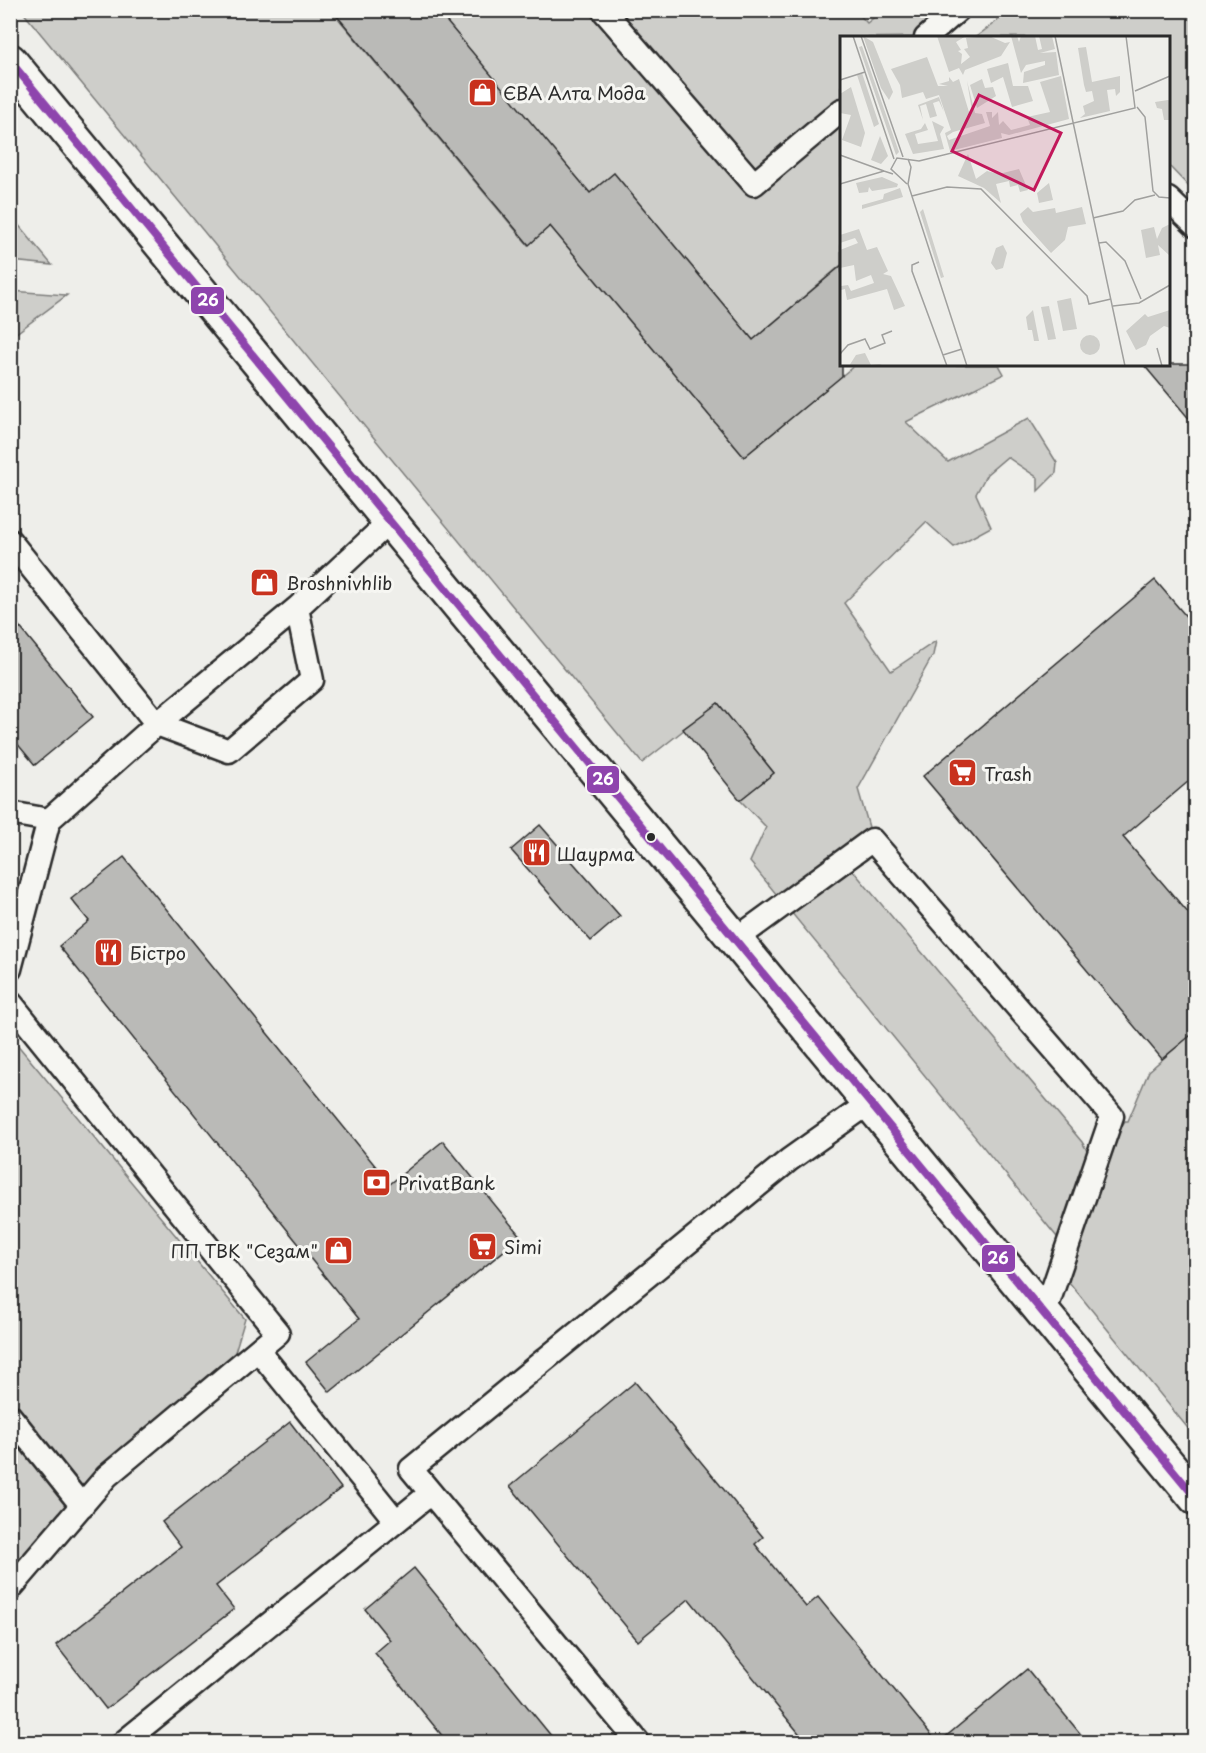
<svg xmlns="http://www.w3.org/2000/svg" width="1206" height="1753" viewBox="0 0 1206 1753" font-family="'Playpen Sans',sans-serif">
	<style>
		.green { fill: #cececa; stroke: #7c7c7a; stroke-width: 1.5 }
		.building { fill: #babab7; stroke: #2b2b2b; stroke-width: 1.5 }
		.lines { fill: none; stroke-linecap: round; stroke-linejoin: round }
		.lane-casing { stroke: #2b2b2b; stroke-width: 27 }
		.secondary-casing { stroke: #2b2b2b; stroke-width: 38 }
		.lane { stroke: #f6f6f2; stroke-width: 22 }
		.secondary { stroke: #f6f6f2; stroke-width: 33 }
		.bus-1-casing { stroke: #f6f6f2; stroke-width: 12 }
		.bus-1 { stroke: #8e44ad; stroke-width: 8 }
		.bus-dot { fill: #2b2b2b; stroke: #f6f6f2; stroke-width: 2 }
		.labels { text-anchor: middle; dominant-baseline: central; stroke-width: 6; stroke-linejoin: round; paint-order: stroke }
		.poi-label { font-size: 18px; fill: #2b2b2b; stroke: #f6f6f2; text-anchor: start }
		.inset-road { fill: none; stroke: #a0a09e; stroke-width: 1.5 }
		.view { fill: #c2185b; fill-opacity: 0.15; stroke: #c2185b; stroke-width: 3 }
		.inset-edge { fill: none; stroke: #2b2b2b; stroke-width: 3 }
		.line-badge { stroke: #f6f6f2; stroke-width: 2 }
		.badge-label { font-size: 16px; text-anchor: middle; font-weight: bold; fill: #fff }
	</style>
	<rect width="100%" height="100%" fill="#eeeeea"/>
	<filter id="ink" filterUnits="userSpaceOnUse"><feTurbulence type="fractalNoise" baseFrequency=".0167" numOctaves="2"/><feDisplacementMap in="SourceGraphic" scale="12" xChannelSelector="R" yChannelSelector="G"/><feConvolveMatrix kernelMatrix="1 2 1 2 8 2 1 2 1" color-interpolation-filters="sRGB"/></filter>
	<g filter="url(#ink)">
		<path class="green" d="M 855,10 L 867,23 L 882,11 L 958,11 L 926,37 L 842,38 L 841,265 L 753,340 L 614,173 L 590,193 L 437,11 Z
			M 22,11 L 332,11 L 528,245 L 550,226 L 744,457 L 855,365 L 999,365 L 1004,374 L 906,422 L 948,462 L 1029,418 L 1057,463 L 1056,473 L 1038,491 L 1038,478 L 1007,457 L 987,474 L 976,494 L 991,527 L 954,547 L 926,522 L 844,603 L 891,671 L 936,641 L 933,655 L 858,789 L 869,827 L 844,860 L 1082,1142 L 1095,1164 L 1125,1121 L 1128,1121 L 1149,1071 L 1195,1031 L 1195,1437 L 1060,1271 L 1066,1248 L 750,862 L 766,827 L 740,800 L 774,773 L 718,703 L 642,763 Z
			M 1010,11 L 1195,11 L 1195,193 L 1169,166 L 1168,38 L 976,37 Z
			M 10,216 L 11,216 L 52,265 L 11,261 Z
			M 11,291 L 67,295 L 11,337 Z
			M 11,1037 L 245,1319 L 228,1375 L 107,1476 L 11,1589 Z"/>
		<path class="building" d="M 332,10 L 437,10 L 590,193 L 614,173 L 753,340 L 842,265 L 842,376 L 744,457 L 550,226 L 529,245 Z
			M 1143,364 L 1196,364 L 1196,427 Z
			M 1155,580 L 1196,628 L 1196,775 L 1123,837 L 1196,922 L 1196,1031 L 1162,1059 L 923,776 Z
			M 10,615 L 93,717 L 35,765 L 10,735 Z
			M 718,703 L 774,773 L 740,800 L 683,729 Z
			M 540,825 L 620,916 L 591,941 L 511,850 Z
			M 124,857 L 390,1184 L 443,1141 L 521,1237 L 330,1392 L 306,1362 L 359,1319 L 59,946 L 89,921 L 71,899 Z
			M 635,1382 L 763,1537 L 755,1544 L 806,1607 L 818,1597 L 938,1743 L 807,1743 L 689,1599 L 638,1641 L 510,1486 Z
			M 290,1422 L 341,1488 L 216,1586 L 234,1609 L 106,1709 L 56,1645 L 181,1547 L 162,1522 Z
			M 414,1568 L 557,1743 L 448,1743 L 375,1653 L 390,1640 L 365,1609 Z
			M 1027,1669 L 1088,1743 L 938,1743 Z"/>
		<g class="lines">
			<defs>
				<path id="lane" d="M 603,10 L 754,184 L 842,110
					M 926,38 L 958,10
					M 1168,199 L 1196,226
					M 10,541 L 157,724 L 229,751 L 312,680 L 297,608
					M 10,813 L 49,820
					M 735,940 L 872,840 L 1112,1116 L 1044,1315
					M 10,969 L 49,820 L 157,724 L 297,608 L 390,521
					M 10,1002 L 278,1333 L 107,1476 L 10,1589
					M 258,1350 L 396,1521
					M 10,1416 L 82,1506
					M 124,1742 L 431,1493
					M 638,1742 L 411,1469 L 789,1160 L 869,1103"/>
				<path id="secondary" d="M 10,61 L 1196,1498"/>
			</defs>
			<use href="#lane" class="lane-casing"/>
			<use href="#secondary" class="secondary-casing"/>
			<use href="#lane" class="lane"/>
			<use href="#secondary" class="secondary"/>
			<defs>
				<path id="bus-1" d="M 10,61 L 1196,1498"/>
			</defs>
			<use href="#bus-1" class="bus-1-casing"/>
			<use href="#bus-1" class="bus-1"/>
		</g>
	</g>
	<defs>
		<symbol id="shop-square" viewBox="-11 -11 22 22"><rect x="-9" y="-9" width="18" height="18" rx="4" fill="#c8321e" stroke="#f6f6f2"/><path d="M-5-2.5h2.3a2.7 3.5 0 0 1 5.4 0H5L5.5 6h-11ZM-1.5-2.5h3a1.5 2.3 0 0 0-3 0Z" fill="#fff"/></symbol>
		<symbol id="supermarket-square" viewBox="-11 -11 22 22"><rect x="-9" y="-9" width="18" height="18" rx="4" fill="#c8321e" stroke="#f6f6f2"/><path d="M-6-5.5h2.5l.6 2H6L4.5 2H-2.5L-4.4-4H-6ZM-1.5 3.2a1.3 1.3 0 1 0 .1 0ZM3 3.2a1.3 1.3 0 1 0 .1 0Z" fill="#fff"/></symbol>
		<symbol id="restaurant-square" viewBox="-11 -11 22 22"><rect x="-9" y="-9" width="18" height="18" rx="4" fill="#c8321e" stroke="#f6f6f2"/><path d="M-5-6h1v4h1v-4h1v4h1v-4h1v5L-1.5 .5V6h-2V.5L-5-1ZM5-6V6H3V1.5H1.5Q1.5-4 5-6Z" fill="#fff"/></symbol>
		<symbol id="bank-square" viewBox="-11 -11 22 22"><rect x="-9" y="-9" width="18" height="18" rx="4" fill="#c8321e" stroke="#f6f6f2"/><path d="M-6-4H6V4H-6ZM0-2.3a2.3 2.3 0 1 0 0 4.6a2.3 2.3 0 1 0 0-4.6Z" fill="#fff"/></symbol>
	</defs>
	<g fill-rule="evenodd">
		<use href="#shop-square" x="466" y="76" width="33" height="33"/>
		<use href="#shop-square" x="248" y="566" width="33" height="33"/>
		<use href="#supermarket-square" x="946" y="756" width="33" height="33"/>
		<use href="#restaurant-square" x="520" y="836" width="33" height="33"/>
		<use href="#restaurant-square" x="92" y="936" width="33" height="33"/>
		<use href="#bank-square" x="360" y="1166" width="33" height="33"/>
		<use href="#supermarket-square" x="466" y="1230" width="33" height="33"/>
		<use href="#shop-square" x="322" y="1234" width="33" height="33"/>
	</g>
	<circle class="bus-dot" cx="651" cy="837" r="5"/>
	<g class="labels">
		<g class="poi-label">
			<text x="503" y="92">ЄВА Алта Мода</text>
			<text x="286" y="582">Broshnivhlib</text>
			<text x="984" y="773">Trash</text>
			<text x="557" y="853">Шаурма</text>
			<text x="130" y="952">Бістро</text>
			<text x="398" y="1182">PrivatBank</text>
			<text x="504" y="1246">Simi</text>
			<text x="318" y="1250" text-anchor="end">ПП ТВК "Сезам"</text>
		</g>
	</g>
	<g transform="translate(840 36)">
		<rect width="330" height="330" fill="#eeeeea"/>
		<path d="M 23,0 L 33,6 L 53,56 L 49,64 L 41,52 ZM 97,0 L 126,0 L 116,6 L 121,14 L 118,15 L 122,18 L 121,28 L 130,21 L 124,13 L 128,12 L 126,2 L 149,0 L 165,7 L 170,6 L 161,20 L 125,34 L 123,39 L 119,32 L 109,36 ZM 171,0 L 177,0 L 179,6 L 181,0 L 195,0 L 198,14 L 202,13 L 199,0 L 212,0 L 215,13 L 200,17 L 216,16 L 219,39 L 183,47 L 184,36 L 205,29 L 205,25 L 186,29 L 181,37 ZM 22,10 L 59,116 L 56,119 L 19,11 ZM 246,11 L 252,46 L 280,40 L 280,56 L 276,60 L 275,53 L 267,54 L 270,75 L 240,82 L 245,78 L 243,70 L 254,65 L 252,55 L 246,56 L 244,49 L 238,12 ZM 87,21 L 98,50 L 108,50 L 99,48 L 109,45 L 109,41 L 113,46 L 119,43 L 129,76 L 132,75 L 127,45 L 135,77 L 142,78 L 145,87 L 113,96 L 107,100 L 109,104 L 150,90 L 146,76 L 152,76 L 152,82 L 158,76 L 159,89 L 163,85 L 171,94 L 190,89 L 187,81 L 210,76 L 200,46 L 221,40 L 229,83 L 169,99 L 161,97 L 162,102 L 110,115 L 105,97 L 111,94 L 99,59 L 86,63 L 83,56 L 62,62 L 60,49 L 51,33 ZM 168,27 L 173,50 L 188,50 L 193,65 L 172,71 L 163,41 L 151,47 L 147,33 ZM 22,37 L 39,88 L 34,91 L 17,39 ZM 142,43 L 145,52 L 153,51 L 156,60 L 137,72 L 130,49 ZM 11,51 L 25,97 L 21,111 L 2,104 L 11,79 L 0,77 L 0,58 ZM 99,61 L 104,76 L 99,65 L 93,67 L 97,80 L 90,82 L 86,68 L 80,70 L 83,84 L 78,69 ZM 328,64 L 330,65 L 330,98 L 330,84 L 324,84 L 322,73 L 317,72 L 315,66 ZM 92,85 L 104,91 L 100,98 L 104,113 L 73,118 L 65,98 L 81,93 L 85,87 L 88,94 L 75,98 L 78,108 L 98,105 ZM 40,100 L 48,120 L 41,128 L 31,124 ZM 128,118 L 136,143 L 147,135 L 159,138 L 179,133 L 188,154 L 180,156 L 178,149 L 170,151 L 169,145 L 156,148 L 161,167 L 144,152 L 118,140 ZM 42,141 L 58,148 L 57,151 L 32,155 L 29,151 L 28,156 L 19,157 L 16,147 ZM 209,147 L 213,164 L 199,167 L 197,157 ZM 60,152 L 63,161 L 22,173 L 22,169 L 43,163 L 44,158 ZM 188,171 L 193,176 L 215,172 L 216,177 L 242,171 L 246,188 L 228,191 L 225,204 L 211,217 L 183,186 L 180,178 ZM 83,173 L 104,241 L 101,242 L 80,176 ZM 330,188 L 330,220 L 318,209 L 320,219 L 306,222 L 301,194 L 314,191 L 317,203 L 322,192 ZM 19,193 L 27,214 L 37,211 L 48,235 L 43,238 L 51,240 L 65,270 L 54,274 L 47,253 L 7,264 L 5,253 L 1,254 L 1,250 L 8,249 L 11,255 L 34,247 L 31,239 L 16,245 L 14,229 L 0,232 L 0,214 L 18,207 L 15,202 L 0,207 L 0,199 ZM 163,209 L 167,217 L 163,232 L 156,234 L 151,227 L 156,212 ZM 231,262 L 237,293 L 223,295 L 217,265 ZM 209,270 L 216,303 L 208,304 L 201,271 ZM 193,274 L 199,305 L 194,305 L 192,294 L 188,294 L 186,281 ZM 330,274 L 330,292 L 324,290 L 310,300 L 306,309 L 296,314 L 286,295 L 305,278 L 308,281 ZM240 309a10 10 0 1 1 20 0a10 10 0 1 1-20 0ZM 25,317 L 31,329 L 42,328 L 37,330 L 9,330 L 16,319 Z" fill="#cececa"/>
		<path class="inset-road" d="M 13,0 L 54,123M 21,0 L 63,121M 215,0 L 233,86M 0,44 L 25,36M 295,55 L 330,40M 297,71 L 305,81 L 313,155 L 319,161 L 330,162M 233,86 L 285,330M 0,119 L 44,135M 68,123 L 71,131 L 68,148 L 127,330M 0,148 L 44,135 L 53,138M 67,148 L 51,133 L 57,122 L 79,125 L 295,72 L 286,0M 72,160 L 107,151 L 141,153 L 247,260 L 249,268 L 271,263M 253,182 L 283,175 L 295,164 L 315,159M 259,207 L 266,206 L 285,225 L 301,263M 79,226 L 72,229 L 72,235 L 107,330M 273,270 L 299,267 L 330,249M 317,312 L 322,330M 0,318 L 8,309 L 25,303 L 30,313 L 45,307 L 42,299 L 52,295M 103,319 L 122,313"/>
		<path class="view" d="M 139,59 L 221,97 L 194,154 L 112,115 Z"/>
		<rect width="330" height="330" class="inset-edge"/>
	</g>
	<g class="line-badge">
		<rect x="190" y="286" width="35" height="29" rx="6" fill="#8e44ad"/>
		<rect x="586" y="765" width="34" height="29" rx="6" fill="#8e44ad"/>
		<rect x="981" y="1244" width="35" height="29" rx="6" fill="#8e44ad"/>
	</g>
	<g class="badge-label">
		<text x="208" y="306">26</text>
		<text x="603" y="785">26</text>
		<text x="998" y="1264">26</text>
	</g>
	<rect width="1206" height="1753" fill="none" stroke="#f6f6f2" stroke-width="36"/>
	<rect x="18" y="18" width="1170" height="1717" fill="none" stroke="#2b2b2b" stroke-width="2" filter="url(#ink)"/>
</svg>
